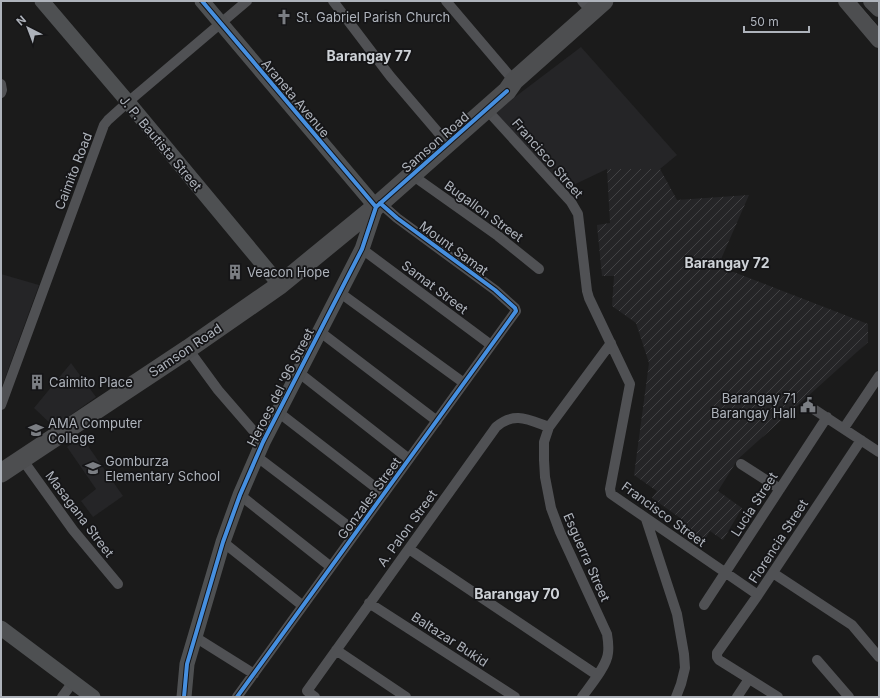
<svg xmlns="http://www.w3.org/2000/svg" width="880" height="698" viewBox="0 0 880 698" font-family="Inter,sans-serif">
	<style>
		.built { fill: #252527 }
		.industrial { fill: url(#industrial-furrows) }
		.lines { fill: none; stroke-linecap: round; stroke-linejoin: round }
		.street { stroke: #505154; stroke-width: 10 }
		.secondary { stroke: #4e5052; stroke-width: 15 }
		.primary { stroke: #4d4e50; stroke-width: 16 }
		.highway { stroke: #4d4e50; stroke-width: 19 }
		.tram { stroke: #505152; stroke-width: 1 }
		.cycleway-casing { stroke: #151517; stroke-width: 6 }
		.cycleway { stroke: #468fdf; stroke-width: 4 }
		.labels { text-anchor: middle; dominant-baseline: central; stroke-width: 3.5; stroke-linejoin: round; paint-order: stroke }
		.poi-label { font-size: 13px; fill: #aeb3bb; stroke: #151517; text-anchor: start }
		.street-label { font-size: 13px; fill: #aeb3bb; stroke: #151517 }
		.neighbourhood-label { font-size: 14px; font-weight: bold; fill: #ced2d7; stroke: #151517 }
	</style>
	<defs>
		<pattern id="industrial-furrows" width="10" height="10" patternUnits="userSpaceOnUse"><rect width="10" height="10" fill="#252527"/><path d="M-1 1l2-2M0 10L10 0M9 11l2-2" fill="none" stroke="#424244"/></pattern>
	</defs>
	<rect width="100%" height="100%" fill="#1b1b1b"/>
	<path class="built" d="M 581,47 L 677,155 L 660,169 L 607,169 L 565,189 L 495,112 Z
		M 1,274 L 39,285 L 1,389 Z
		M 71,363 L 96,397 L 54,427 L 34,408 Z
		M 81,436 L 123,496 L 93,517 L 81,501 L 96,489 L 67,447 Z"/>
	<path class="industrial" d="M 607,169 L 660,169 L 677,200 L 749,195 L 718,266 L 868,324 L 868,342 L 738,459 L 718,491 L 742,508 L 723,540 L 710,531 L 703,542 L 679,525 L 683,520 L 652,498 L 657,491 L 634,475 L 649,363 L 636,323 L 612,306 L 614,276 L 602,276 L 597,225 L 610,223 Z"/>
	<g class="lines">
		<path class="street" d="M 333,1 L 390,76 L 448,144
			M 446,1 L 514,81
			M 582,1 L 592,12
			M 1,84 L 2,90 L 1,93
			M 487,110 L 571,202 L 578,214 L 587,291 L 589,298 L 630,384 L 610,489 L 611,494 L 758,595
			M 412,175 L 498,236 L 539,269
			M 362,249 L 491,345
			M 339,292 L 464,383
			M 319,331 L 437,421
			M 188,349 L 218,390 L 263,442
			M 298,372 L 409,459
			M 1,405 L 104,125 L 108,120 L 128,102 L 247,1
			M 815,410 L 879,452
			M 278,412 L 384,494
			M 844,428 L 879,376
			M 256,456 L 356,532
			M 22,459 L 73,530 L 118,584
			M 741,464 L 780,489
			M 240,495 L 331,567
			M 646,519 L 677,614 L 684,654 L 685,668 L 681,684 L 676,697
			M 223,542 L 303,606
			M 409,549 L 597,675
			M 773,573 L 852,625 L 879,657
			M 369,603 L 515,697
			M 704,605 L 827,417
			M 195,637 L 254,674
			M 336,650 L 406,697
			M 817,660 L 849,697
			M 62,697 L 73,682
			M 237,697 L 516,311 L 515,308 L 495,290 L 397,218 L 380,203
			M 315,697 L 307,691 L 496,427 C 514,411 529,420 549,427
			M 582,697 C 590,686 607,666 608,653 C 609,646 608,640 607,634 L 560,532 L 551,508 L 545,477 L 544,460 L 544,442 L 549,427 L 611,343
			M 737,697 L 749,679
			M 778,697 L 719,660 L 717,657 L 717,653 L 758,595 L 861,440"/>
		<path class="secondary" d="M 42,1 L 128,102 L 280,285
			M 1,628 L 93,697
			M 184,697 L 187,664 L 223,542 L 240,495 L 263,442 L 362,249 L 376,207 L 202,1"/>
		<path class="primary" d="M 846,1 L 879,40
			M 871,1 L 879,9"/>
		<path class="highway" d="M 1,473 L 188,349 L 280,285 L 380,203 L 507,91 L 514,81 L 604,1"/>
		<path class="tram" d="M 855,1 L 879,28
			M 866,1 L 879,16"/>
		<defs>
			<path id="cycleway" d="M 202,1 L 376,207
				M 376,207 L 507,91
				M 184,697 L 187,664 L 223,542 L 240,495 L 263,442 L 362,249 L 376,207
				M 237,697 L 516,311 L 515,308 L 495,290 L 397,218 L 380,203"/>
		</defs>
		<use href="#cycleway" class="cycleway-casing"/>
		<use href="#cycleway" class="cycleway"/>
	</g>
	<defs>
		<symbol id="church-bare" viewBox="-9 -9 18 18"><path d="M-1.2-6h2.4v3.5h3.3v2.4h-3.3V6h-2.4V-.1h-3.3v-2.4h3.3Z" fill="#7b7e83" stroke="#151517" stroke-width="2.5" paint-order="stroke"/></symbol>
		<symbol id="building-bare" viewBox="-9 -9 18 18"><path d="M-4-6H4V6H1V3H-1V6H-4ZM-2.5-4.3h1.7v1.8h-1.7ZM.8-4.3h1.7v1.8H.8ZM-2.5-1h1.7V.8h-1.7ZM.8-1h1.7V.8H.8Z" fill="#7b7e83" stroke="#151517" stroke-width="2.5" paint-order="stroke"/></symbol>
		<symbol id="civic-bare" viewBox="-9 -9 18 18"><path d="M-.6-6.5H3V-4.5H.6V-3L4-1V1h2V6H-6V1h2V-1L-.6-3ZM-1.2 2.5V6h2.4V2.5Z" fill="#7b7e83" stroke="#151517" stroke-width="2.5" paint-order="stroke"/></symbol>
		<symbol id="university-bare" viewBox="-9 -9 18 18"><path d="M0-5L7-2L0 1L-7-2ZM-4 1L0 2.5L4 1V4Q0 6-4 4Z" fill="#7b7e83" stroke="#151517" stroke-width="2.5" paint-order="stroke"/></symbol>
		<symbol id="school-bare" viewBox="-9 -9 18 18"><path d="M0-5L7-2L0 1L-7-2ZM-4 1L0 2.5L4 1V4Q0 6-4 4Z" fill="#7b7e83" stroke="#151517" stroke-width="2.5" paint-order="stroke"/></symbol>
	</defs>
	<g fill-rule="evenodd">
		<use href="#church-bare" x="273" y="6" width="22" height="22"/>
		<use href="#building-bare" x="224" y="261" width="22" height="22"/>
		<use href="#building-bare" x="26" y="371" width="22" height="22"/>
		<use href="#civic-bare" x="797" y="394" width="22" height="22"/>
		<use href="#university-bare" x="25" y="419" width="22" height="22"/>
		<use href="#school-bare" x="82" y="457" width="22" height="22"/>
	</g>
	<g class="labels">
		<g class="poi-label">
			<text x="296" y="17">St. Gabriel Parish Church</text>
			<text x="247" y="272">Veacon Hope</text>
			<text x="49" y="382">Caimito Place</text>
			<text x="796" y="398" text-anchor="end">Barangay 71<tspan x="796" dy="15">Barangay Hall</tspan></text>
			<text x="48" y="423">AMA Computer<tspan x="48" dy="15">College</tspan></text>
			<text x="105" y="461">Gomburza<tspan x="105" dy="15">Elementary School</tspan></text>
		</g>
		<g class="street-label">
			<text transform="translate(296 98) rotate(50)">Araneta Avenue</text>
			<text transform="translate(435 142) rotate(-41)">Samson Road</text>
			<text transform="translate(161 143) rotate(50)">J. P. Bautista Street</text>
			<text transform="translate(548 158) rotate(49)">Francisco Street</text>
			<text transform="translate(73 171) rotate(-69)">Caimito Road</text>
			<text transform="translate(484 211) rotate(36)">Bugallon Street</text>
			<text transform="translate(454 248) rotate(36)">Mount Samat</text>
			<text transform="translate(435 287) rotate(37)">Samat Street</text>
			<text transform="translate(185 350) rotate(-34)">Samson Road</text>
			<text transform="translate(280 387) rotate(-63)">Heroes del '96 Street</text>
			<text transform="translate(369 498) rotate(-54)">Gonzales Street</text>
			<text transform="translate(754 504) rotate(-57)">Lucia Street</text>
			<text transform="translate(80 514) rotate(53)">Masagana Street</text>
			<text transform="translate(664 514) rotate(36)">Francisco Street</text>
			<text transform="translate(407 528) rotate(-54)">A. Palon Street</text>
			<text transform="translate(778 541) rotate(-57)">Florencia Street</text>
			<text transform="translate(587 557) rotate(66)">Esguerra Street</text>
			<text transform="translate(450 639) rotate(33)">Baltazar Bukid</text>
		</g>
		<g class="neighbourhood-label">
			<text x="369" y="55">Barangay 77</text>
			<text x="727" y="262">Barangay 72</text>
			<text x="517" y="593">Barangay 70</text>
		</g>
	</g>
	<rect width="880" height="698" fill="none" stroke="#aeb3bb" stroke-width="4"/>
	<g transform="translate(28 28) rotate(318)" stroke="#151517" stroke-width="3" paint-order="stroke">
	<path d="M0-3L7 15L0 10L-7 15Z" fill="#aeb3bb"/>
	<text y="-6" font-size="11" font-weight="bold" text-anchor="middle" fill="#aeb3bb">N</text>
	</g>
	<path d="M744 26v6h65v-6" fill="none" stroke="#aeb3bb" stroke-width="2"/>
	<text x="750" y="26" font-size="12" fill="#aeb3bb" stroke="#151517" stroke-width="3" paint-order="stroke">50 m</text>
</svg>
